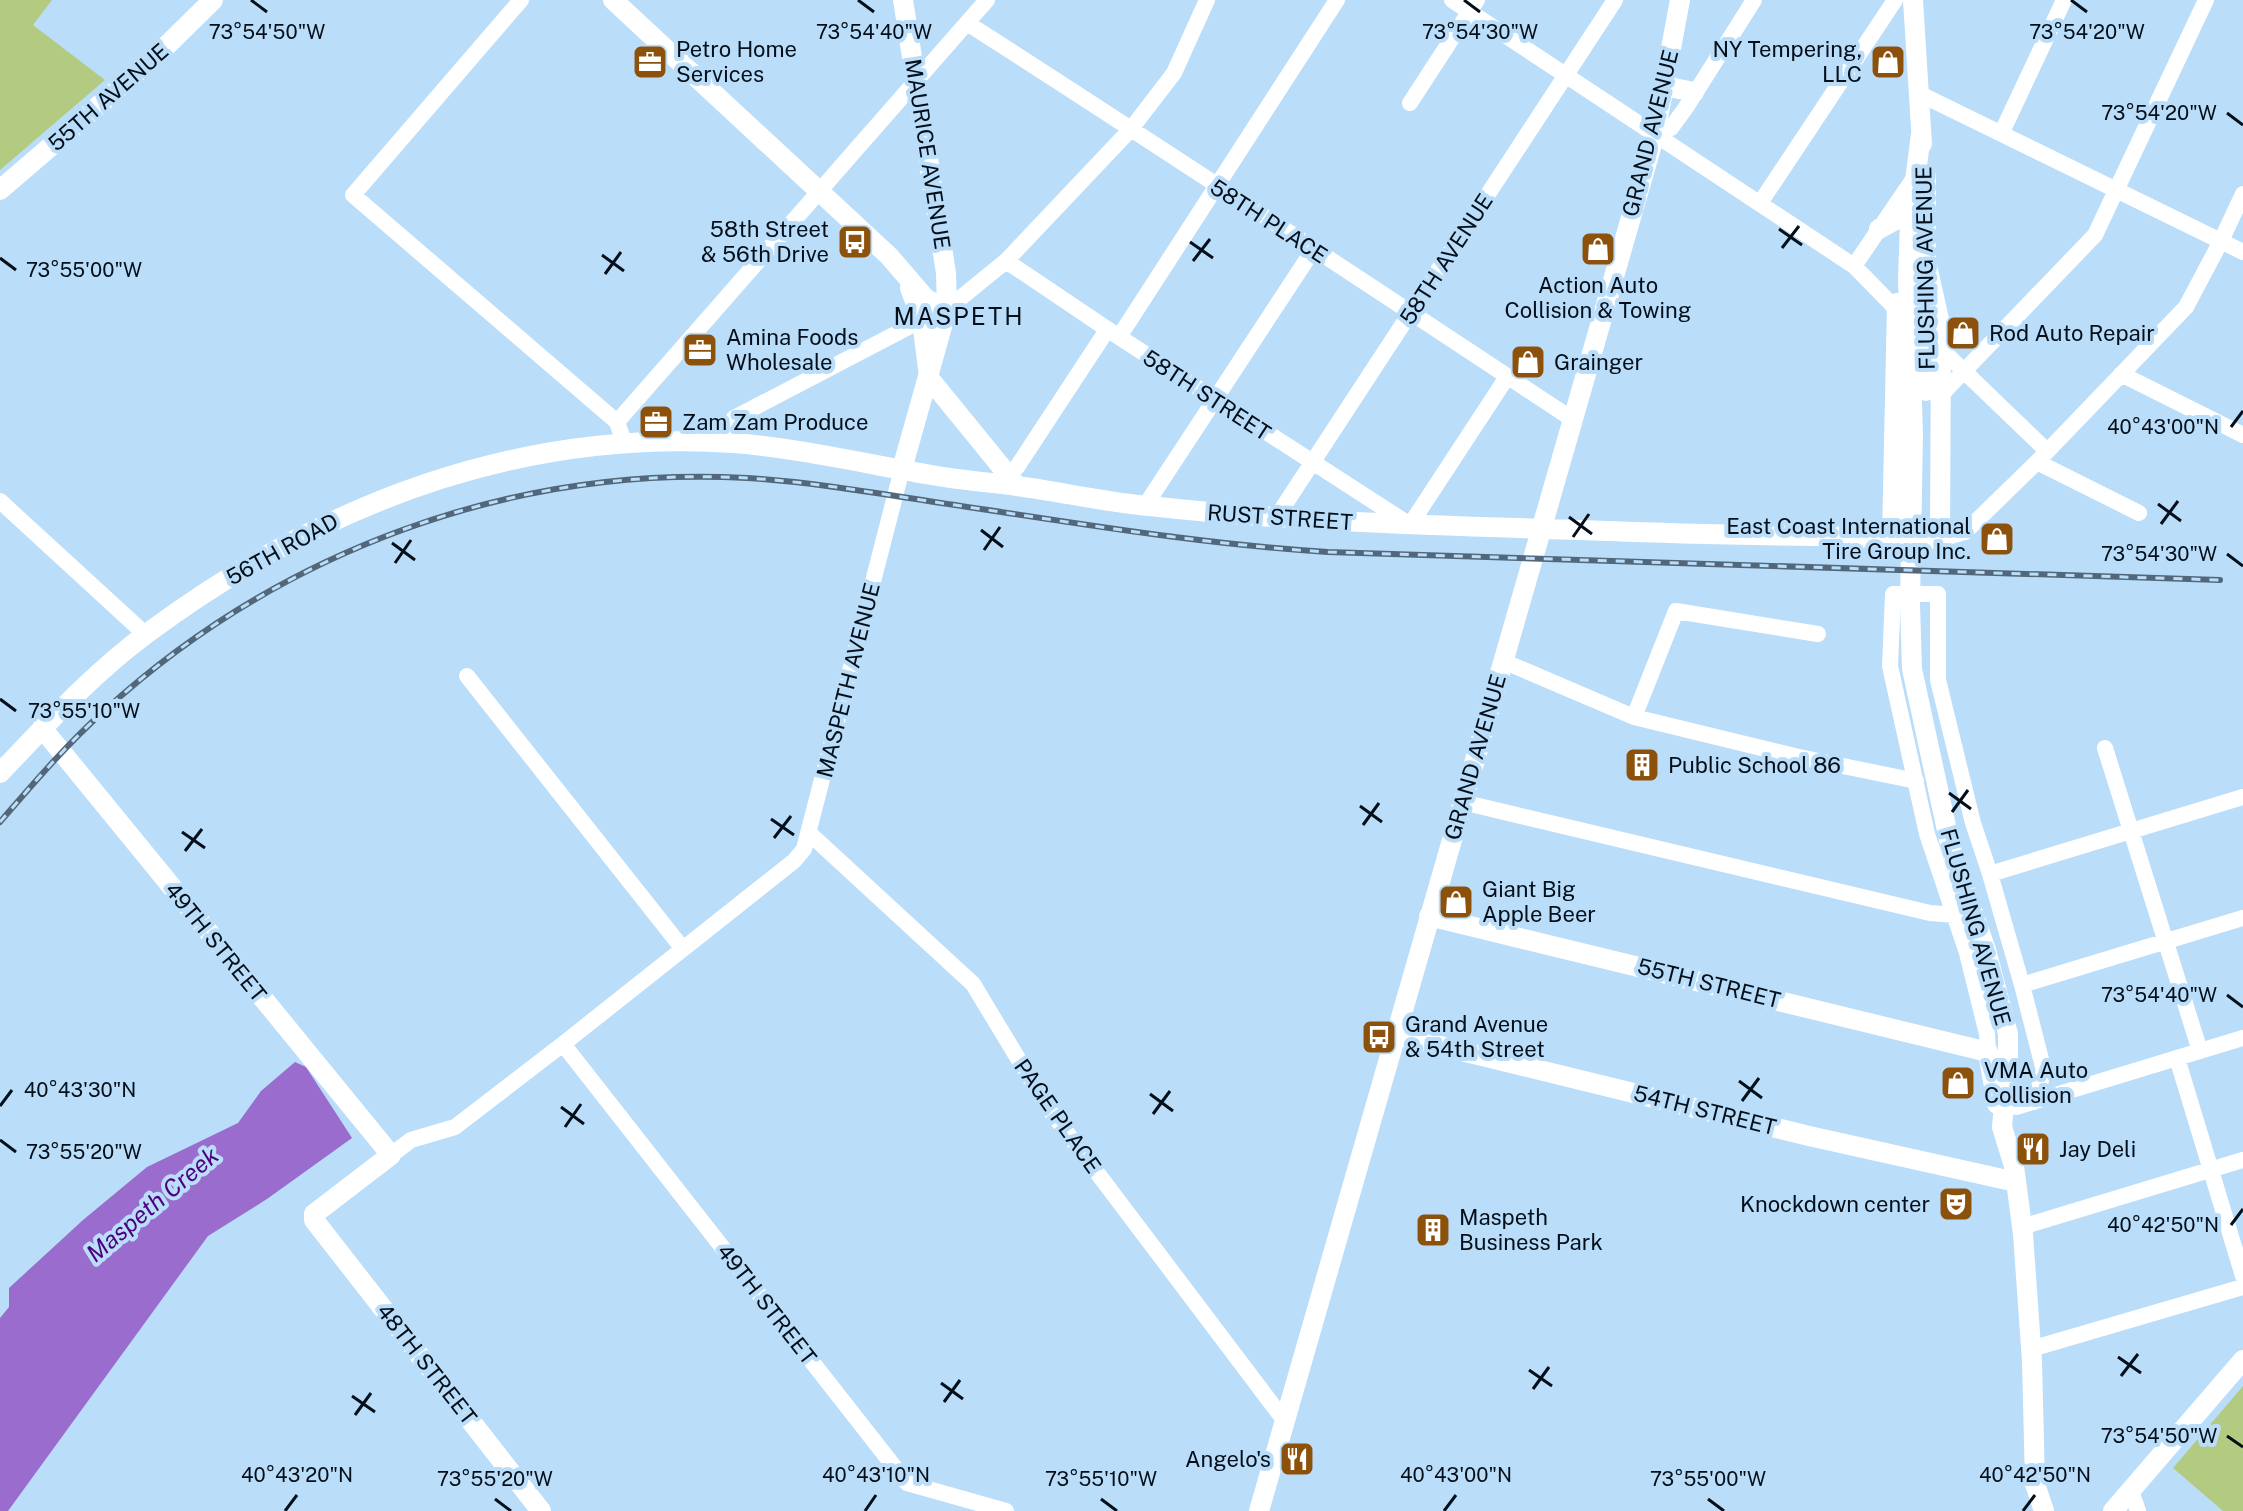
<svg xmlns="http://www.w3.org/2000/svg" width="2243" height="1511" viewBox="0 0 2243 1511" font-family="'Public Sans',sans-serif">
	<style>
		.green { fill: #b3cb80 }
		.water { fill: #996cce }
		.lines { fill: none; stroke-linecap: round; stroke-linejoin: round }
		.minor { stroke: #fff; stroke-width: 16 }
		.major { stroke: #fff; stroke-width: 20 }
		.rail-casing { stroke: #52687a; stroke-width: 6 }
		.rail { stroke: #baddfa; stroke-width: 3; stroke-dasharray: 9; stroke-linecap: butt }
		.ticks { fill: none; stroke: #040f19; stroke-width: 3 }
		.labels { text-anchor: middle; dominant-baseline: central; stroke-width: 8; stroke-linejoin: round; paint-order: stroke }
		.poi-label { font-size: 22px; fill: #040f19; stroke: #baddfa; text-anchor: start }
		.street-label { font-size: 22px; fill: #040f19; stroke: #baddfa }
		.neighbourhood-label { font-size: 24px; letter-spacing: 2px; fill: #040f19; stroke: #baddfa }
		.water-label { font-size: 24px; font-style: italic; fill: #4d0181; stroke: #baddfa }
		.ticks-label { font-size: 20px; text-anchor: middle; fill: #040f19; stroke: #baddfa; stroke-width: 8; stroke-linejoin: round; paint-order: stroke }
	</style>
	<rect width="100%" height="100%" fill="#baddfa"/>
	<path class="green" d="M 0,0 L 52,0 L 33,25 L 105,80 L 0,170 Z
		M 2243,1386 L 2243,1511 L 2223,1511 L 2173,1468 Z"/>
	<path class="water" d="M 295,1062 L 306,1067 L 352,1138 L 267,1199 L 208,1236 L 8,1511 L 0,1511 L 0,1318 L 9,1307 L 9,1288 L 83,1220 L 147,1167 L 238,1123 L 261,1091 Z"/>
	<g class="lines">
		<path class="minor" d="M 521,0 L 353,195 L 617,422 L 624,442
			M 1452,0 L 1854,266 L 1902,315
			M 967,23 C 1170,153 1371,286 1572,419
			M 1918,93 L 2243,252
			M 1410,103 L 1477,0
			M 2002,132 L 2064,0
			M 1655,134 L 1671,128 L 1687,106 L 1754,0
			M 1760,203 L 1895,0
			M 1006,261 L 1119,337 L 1410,525 L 1507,377
			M 1854,266 L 1916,175
			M 947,309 L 1006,261 L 1131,129 L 1174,73 L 1207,0
			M 1119,337 L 1337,0
			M 1941,349 L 2047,451
			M 2121,374 L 2243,435
			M 1940,396 L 2095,235 L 2206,0
			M 617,422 L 987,0
			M 721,443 L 728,426 L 734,418 L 922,320
			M 2037,462 L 2139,513
			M 1017,467 L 1107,330
			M 0,501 L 145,634
			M 1145,506 L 1313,250
			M 1276,518 L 1615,0
			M 1940,539 L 1965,532 L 2037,462 L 2186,307 L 2221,241 L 2243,194
			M 1503,661 L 1634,717 L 1799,757 L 1916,781
			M 467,676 L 683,949
			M 1634,717 L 1676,611 L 1818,634
			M 2105,748 L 2200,1051
			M 1462,802 L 1930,913 L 1955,915
			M 809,833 L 973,984 L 1046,1105 L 1284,1420
			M 1990,874 L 2243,797
			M 2022,985 L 2243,918
			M 563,1044 L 907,1483 L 1006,1511
			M 1988,1052 L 1987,1034 L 1967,953 L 1927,834 L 1890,666 L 1893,594 L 1938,594 L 1938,680 L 1973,823 L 1990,874 L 2022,985 L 2044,1071 L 2034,1102
			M 2177,1058 L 2243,1276
			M 2016,1107 L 2243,1038
			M 391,1155 L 411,1140 L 455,1127 L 563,1044 L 794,861 L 804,849 L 902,469
			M 2022,1227 L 2243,1160
			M 2031,1349 L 2243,1287
			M 2131,1491 L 2138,1511"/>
		<path class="major" d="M 613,0 L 889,256 L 926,299 L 947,309
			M 1913,0 L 1922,144
			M 1664,86 L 1694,92
			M 1921,134 L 1910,220 L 1908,280 L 1913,434 L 1910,604 L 1912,669 L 1951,849 L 1986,950 L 2008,1034 L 2008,1063 L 2002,1127 L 2014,1166 L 2023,1234 L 2032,1361 L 2035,1484 L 2044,1511
			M 1926,176 L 1926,391
			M 0,190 L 155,57 L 213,0
			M 1879,229 L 1899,218 L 1923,223
			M 910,288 L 922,320 L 928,369
			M 929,378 L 1017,486
			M 902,469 L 947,309 L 946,273 L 903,0
			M 1892,538 L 1897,303
			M 42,728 L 391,1155 L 314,1214 L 314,1220 L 541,1511
			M 0,773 C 47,724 94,672 149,632 C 322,504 515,429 733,443 C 798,448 862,463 926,474 C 956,480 987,482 1017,486 C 1061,492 1105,502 1149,506 C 1303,523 1457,526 1611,531 C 1680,534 1748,535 1817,536 C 1858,537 1899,540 1940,539 L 1941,328 L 1927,266
			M 1429,916 L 1988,1052 L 1997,1104
			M 1396,1035 L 1809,1136 L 2016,1182
			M 1259,1511 L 1655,134 L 1680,0
			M 2113,1511 L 2243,1360"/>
		<defs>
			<path id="rail" d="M 0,822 C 33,784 66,745 104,711 C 278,552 511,465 747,478 C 812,482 876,493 941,503 C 1070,522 1198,544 1328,552 L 2220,580"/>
		</defs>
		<use href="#rail" class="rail-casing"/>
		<use href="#rail" class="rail"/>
	</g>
	<path class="ticks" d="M 251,0 L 267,12M 858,0 L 874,12M 1464,0 L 1480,12M 2071,0 L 2087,12M 2227,113 L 2243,125M 1779,229 L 1802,245M 1190,242 L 1213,258M 1782,248 L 1799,226M 602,255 L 624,271M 0,258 L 16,270M 1193,261 L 1210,239M 605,274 L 621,252M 2231,427 L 2243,411M 2158,504 L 2181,521M 1569,517 L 1592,534M 2161,524 L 2178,501M 981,530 L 1003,547M 1573,537 L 1589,514M 392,543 L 415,560M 984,550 L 1000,527M 2227,554 L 2243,566M 395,563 L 411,540M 0,699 L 16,711M 1949,793 L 1971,809M 1360,806 L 1382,822M 1952,812 L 1968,790M 771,819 L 794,835M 1363,825 L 1379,803M 182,832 L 205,848M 774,838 L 791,816M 185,851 L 202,829M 2227,995 L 2243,1007M 1739,1081 L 1762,1098M 1150,1094 L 1173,1111M 1742,1101 L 1759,1078M 0,1106 L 12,1090M 561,1107 L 584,1124M 1153,1114 L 1170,1091M 565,1127 L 581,1104M 0,1140 L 16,1152M 2231,1225 L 2243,1209M 2118,1357 L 2141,1373M 1529,1370 L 1552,1386M 2121,1376 L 2138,1354M 941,1383 L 963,1399M 1533,1389 L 1549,1367M 352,1396 L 375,1412M 944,1402 L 960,1380M 355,1415 L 371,1393M 2227,1436 L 2243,1447M 495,1499 L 511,1511M 1101,1499 L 1117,1511M 1708,1499 L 1724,1511M 285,1511 L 297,1495M 865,1511 L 876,1495M 1444,1511 L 1456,1495M 2023,1511 L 2035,1495"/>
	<defs>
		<symbol id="office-square" viewBox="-11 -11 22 22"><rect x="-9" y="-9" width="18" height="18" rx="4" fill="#8c520c" stroke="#baddfa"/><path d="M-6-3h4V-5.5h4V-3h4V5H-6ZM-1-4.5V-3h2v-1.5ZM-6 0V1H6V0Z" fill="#fff"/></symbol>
		<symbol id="shop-square" viewBox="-11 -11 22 22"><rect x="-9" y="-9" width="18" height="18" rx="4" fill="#8c520c" stroke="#baddfa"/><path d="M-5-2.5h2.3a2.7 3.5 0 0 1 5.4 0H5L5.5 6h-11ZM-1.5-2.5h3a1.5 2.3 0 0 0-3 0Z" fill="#fff"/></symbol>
		<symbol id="bus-square" viewBox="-11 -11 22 22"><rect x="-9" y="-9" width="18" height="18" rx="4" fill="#8c520c" stroke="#baddfa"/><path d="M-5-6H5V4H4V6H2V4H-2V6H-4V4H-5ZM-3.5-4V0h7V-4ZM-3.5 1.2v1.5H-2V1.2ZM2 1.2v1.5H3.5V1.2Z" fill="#fff"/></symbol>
		<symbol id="building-square" viewBox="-11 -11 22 22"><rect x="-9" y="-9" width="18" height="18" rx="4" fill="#8c520c" stroke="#baddfa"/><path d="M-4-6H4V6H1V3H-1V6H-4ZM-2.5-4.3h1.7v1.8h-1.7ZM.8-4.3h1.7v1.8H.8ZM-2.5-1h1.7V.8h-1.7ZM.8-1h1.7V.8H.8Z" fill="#fff"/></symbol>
		<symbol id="restaurant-square" viewBox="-11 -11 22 22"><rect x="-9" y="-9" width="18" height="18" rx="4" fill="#8c520c" stroke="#baddfa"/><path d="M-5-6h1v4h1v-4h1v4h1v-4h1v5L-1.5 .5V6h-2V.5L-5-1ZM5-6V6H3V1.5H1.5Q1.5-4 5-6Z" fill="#fff"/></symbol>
		<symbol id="theatre-square" viewBox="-11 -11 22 22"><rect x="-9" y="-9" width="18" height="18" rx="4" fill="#8c520c" stroke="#baddfa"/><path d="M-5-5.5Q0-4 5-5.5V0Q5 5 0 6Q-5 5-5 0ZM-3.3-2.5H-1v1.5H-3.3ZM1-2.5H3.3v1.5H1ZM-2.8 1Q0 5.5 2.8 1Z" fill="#fff"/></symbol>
	</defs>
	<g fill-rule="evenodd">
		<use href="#office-square" x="630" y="42" width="40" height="40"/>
		<use href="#shop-square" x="1868" y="42" width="40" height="40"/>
		<use href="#bus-square" x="835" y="222" width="40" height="40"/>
		<use href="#shop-square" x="1578" y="229" width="40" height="40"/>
		<use href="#shop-square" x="1943" y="313" width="40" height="40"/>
		<use href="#office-square" x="680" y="330" width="40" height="40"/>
		<use href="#shop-square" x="1508" y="342" width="40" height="40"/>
		<use href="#office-square" x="636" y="402" width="40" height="40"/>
		<use href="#shop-square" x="1977" y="519" width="40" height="40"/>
		<use href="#building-square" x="1622" y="745" width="40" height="40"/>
		<use href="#shop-square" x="1436" y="882" width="40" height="40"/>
		<use href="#bus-square" x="1359" y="1017" width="40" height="40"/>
		<use href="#shop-square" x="1938" y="1063" width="40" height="40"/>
		<use href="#restaurant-square" x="2013" y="1129" width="40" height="40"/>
		<use href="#theatre-square" x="1936" y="1184" width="40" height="40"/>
		<use href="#building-square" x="1413" y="1210" width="40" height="40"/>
		<use href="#restaurant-square" x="1277" y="1439" width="40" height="40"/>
	</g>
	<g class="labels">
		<g class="poi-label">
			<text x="676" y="49">Petro Home<tspan x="676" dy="25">Services</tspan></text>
			<text x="1862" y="49" text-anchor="end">NY Tempering,<tspan x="1862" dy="25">LLC</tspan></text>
			<text x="829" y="229" text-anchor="end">58th Street<tspan x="829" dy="25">&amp; 56th Drive</tspan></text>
			<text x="1598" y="285" text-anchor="middle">Action Auto<tspan x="1598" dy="25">Collision &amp; Towing</tspan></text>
			<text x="1989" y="333">Rod Auto Repair</text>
			<text x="726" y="337">Amina Foods<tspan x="726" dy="25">Wholesale</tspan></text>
			<text x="1554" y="362">Grainger</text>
			<text x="682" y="422">Zam Zam Produce</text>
			<text x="1971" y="526" text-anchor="end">East Coast International<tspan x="1971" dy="25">Tire Group Inc.</tspan></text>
			<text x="1668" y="765">Public School 86</text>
			<text x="1482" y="889">Giant Big<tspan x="1482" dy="25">Apple Beer</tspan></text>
			<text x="1405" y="1024">Grand Avenue<tspan x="1405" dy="25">&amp; 54th Street</tspan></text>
			<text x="1984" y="1070">VMA Auto<tspan x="1984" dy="25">Collision</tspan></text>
			<text x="2059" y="1149">Jay Deli</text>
			<text x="1930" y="1204" text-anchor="end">Knockdown center</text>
			<text x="1459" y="1217">Maspeth<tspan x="1459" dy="25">Business Park</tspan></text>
			<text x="1271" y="1459" text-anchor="end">Angelo's</text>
		</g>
		<g class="street-label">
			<text transform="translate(108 97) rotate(-41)">55TH AVENUE</text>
			<text transform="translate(1650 133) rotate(-76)">GRAND AVENUE</text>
			<text transform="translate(928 154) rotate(81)">MAURICE AVENUE</text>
			<text transform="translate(1269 221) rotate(33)">58TH PLACE</text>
			<text transform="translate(1446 259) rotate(-57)">58TH AVENUE</text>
			<text transform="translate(1925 268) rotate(-91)">FLUSHING AVENUE</text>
			<text transform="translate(1207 395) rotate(33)">58TH STREET</text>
			<text transform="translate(1280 517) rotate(4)">RUST STREET</text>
			<text transform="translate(282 549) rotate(-29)">56TH ROAD</text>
			<text transform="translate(848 680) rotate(-76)">MASPETH AVENUE</text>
			<text transform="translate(1475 757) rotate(-74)">GRAND AVENUE</text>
			<text transform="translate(1976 927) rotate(74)">FLUSHING AVENUE</text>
			<text transform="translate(216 942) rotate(51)">49TH STREET</text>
			<text transform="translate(1709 983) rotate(14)">55TH STREET</text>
			<text transform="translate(1705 1110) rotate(14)">54TH STREET</text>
			<text transform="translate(1058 1116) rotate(55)">PAGE PLACE</text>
			<text transform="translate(767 1304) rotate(52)">49TH STREET</text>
			<text transform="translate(427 1364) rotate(52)">48TH STREET</text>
		</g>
		<g class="neighbourhood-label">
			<text x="959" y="316">MASPETH</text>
		</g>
		<g class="water-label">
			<text transform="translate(152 1204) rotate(-40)">Maspeth Creek</text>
		</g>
	</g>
	<g class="ticks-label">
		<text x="2087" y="39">73°54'20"W</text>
		<text x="267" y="39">73°54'50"W</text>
		<text x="874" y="39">73°54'40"W</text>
		<text x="1480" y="39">73°54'30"W</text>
		<text x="2159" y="120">73°54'20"W</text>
		<text x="84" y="277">73°55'00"W</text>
		<text x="2163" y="434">40°43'00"N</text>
		<text x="2159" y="561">73°54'30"W</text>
		<text x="84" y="718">73°55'10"W</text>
		<text x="2159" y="1002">73°54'40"W</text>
		<text x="80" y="1097">40°43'30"N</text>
		<text x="84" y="1159">73°55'20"W</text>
		<text x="2163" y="1232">40°42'50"N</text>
		<text x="2159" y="1443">73°54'50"W</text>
		<text x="297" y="1482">40°43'20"N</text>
		<text x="876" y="1482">40°43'10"N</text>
		<text x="1456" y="1482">40°43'00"N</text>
		<text x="2035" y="1482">40°42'50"N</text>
		<text x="495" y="1486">73°55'20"W</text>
		<text x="1101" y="1486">73°55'10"W</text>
		<text x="1708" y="1486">73°55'00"W</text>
	</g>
</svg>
